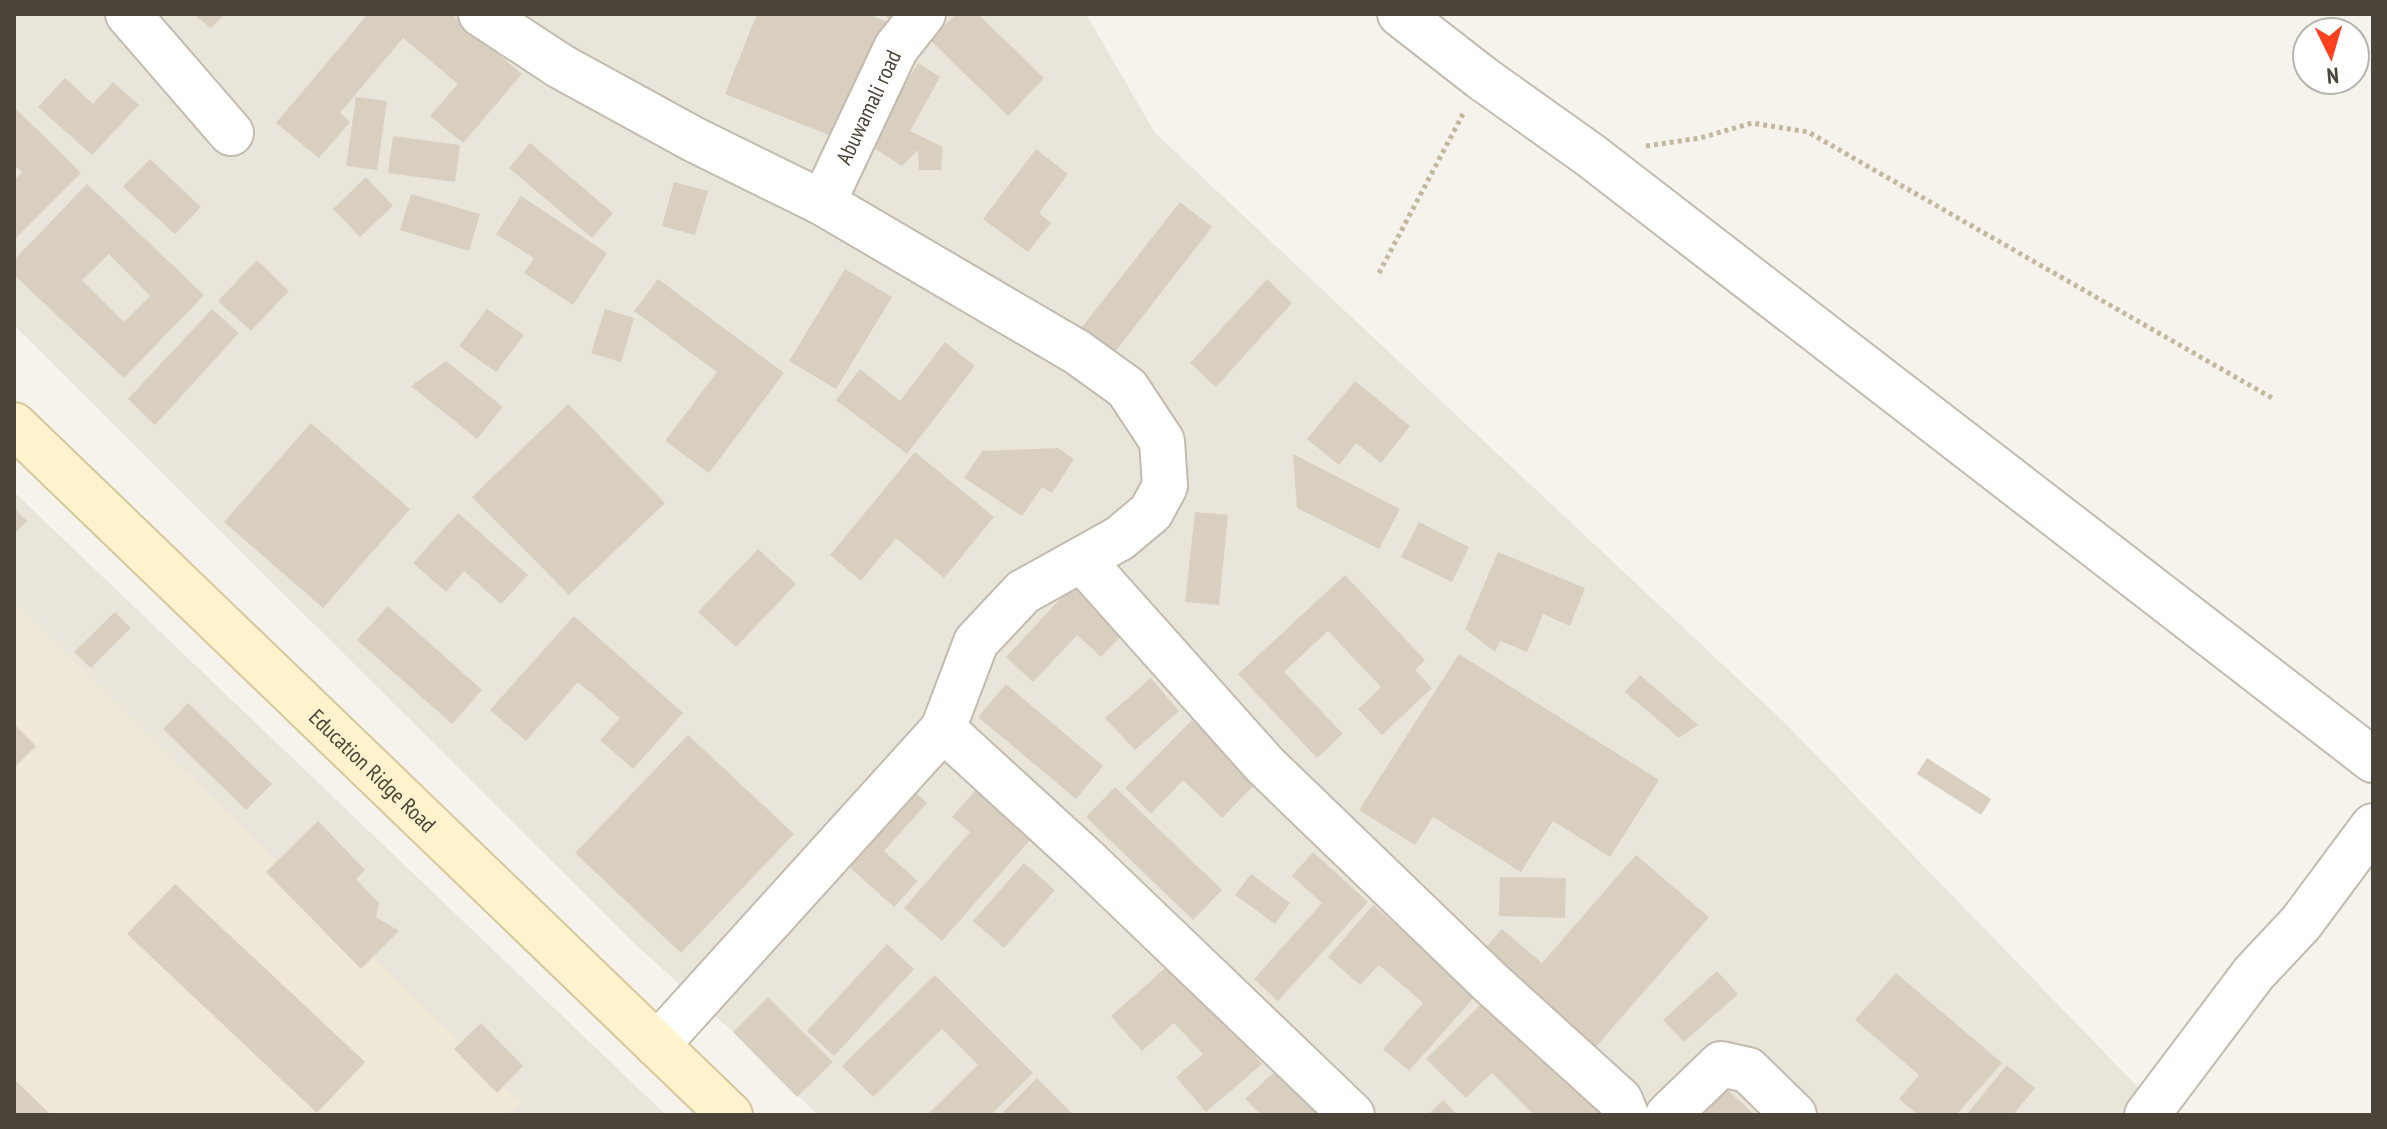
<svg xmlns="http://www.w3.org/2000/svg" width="2387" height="1129" viewBox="0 0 2387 1129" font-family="'PT Sans Narrow',sans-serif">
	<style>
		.residential { fill: #eae5da }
		.education { fill: #efe8d6 }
		.building { fill: #d8cfc1; fill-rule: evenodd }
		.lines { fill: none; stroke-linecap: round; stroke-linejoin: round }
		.street-casing { stroke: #c2bbae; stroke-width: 48 }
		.secondary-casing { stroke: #d6c79b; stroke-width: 48 }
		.path { stroke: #c4b79f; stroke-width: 5; stroke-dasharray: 4 4; stroke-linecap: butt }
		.street { stroke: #fff; stroke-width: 44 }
		.secondary { stroke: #fff3cd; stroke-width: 44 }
		.labels { text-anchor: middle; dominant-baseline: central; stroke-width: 8; stroke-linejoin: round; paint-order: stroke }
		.street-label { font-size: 22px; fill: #4b4439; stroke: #fff }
	</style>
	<rect width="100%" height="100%" fill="#f6f3ec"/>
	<path class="residential" d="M 14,14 L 1086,14 L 1155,133 L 1785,723 L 2165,1115 L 818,1115 L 733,1032 L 637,946 L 14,325 Z
		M 14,492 L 666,1115 L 14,1115 Z"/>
	<path class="education" d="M 14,602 L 521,1103 L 508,1115 L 14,1115 Z"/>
	<path class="building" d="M 193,14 L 225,14 L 211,28 Z
		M 368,14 L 451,14 L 522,74 L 463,143 L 430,116 L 458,84 L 403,38 L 340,113 L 350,122 L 319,158 L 276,123 Z
		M 757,14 L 867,14 L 897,26 L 883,14 L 907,14 L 849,143 L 725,94 Z
		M 956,14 L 978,14 L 1044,78 L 1008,116 L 930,40 Z
		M 918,63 L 940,77 L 910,131 L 943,147 L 941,170 L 919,170 L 918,150 L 902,166 L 869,145 Z
		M 65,78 L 93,104 L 113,82 L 139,105 L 92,155 L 38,107 Z
		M 356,97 L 387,101 L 377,170 L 346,166 Z
		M 14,107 L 81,173 L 14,240 L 14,181 L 22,172 L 14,165 Z
		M 393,136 L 460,145 L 455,182 L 388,173 Z
		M 530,143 L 613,213 L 592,238 L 509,168 Z
		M 1036,149 L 1068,174 L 1039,213 L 1051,223 L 1028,252 L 983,219 Z
		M 150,159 L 201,207 L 175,234 L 123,187 Z
		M 366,177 L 393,206 L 360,237 L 333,209 Z
		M 674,182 L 708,191 L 695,235 L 662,226 Z
		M 87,184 L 204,295 L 124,378 L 14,275 L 14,260 ZM 109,254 L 150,296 L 124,322 L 82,280 Z
		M 411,194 L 480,214 L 469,251 L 400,230 Z
		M 521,196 L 607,253 L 573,305 L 524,273 L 534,258 L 496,234 Z
		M 1180,202 L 1212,227 L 1108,361 L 1075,336 Z
		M 257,260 L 289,291 L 251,331 L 218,301 Z
		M 845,269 L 892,297 L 836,389 L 789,361 Z
		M 658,279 L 784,373 L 709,473 L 665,441 L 717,372 L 634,311 Z
		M 1267,279 L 1292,303 L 1216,387 L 1190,363 Z
		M 212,309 L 239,333 L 155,425 L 128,399 Z
		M 487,309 L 524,335 L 496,372 L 459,346 Z
		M 605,309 L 634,318 L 621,362 L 591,353 Z
		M 945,342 L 975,366 L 907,454 L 836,400 L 860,369 L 900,401 Z
		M 446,361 L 503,407 L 477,439 L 411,386 Z
		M 1355,381 L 1410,426 L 1381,463 L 1356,443 L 1339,465 L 1307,439 Z
		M 568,404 L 665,503 L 569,595 L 472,497 Z
		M 311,423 L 410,509 L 323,608 L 224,522 Z
		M 1058,448 L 1074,459 L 1052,493 L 1042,487 L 1022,516 L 964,478 L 982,451 Z
		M 915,452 L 994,517 L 944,578 L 896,538 L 861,581 L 830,555 Z
		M 1293,454 L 1400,509 L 1379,549 L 1297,508 Z
		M 14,508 L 27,521 L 14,534 Z
		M 1195,512 L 1228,515 L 1219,605 L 1185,602 Z
		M 458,513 L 528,575 L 501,604 L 464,571 L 446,592 L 413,563 Z
		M 1419,522 L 1469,547 L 1452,582 L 1401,557 Z
		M 758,549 L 796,584 L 736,647 L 698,612 Z
		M 1498,552 L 1585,588 L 1570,626 L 1543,614 L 1527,652 L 1500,641 L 1495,652 L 1465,629 Z
		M 1345,575 L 1425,660 L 1415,670 L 1432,688 L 1382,735 L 1358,709 L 1381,687 L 1328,631 L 1284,672 L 1343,734 L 1317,758 L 1238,674 Z
		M 1075,583 L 1127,630 L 1101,657 L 1077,635 L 1033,682 L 1006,657 Z
		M 388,606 L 482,690 L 452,724 L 357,640 Z
		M 115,612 L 131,628 L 91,668 L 74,652 Z
		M 574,616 L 683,713 L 633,769 L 600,740 L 620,718 L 578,682 L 526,741 L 490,710 Z
		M 1459,654 L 1659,780 L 1610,857 L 1553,821 L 1521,872 L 1433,817 L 1415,845 L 1359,810 Z
		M 1640,675 L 1698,725 L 1679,738 L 1625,692 Z
		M 1151,678 L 1179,711 L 1135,750 L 1105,718 Z
		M 1006,684 L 1103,766 L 1076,799 L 978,717 Z
		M 188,703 L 272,784 L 246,810 L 163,729 Z
		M 1192,720 L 1256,783 L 1222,818 L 1183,780 L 1151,814 L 1125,788 Z
		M 14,724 L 36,746 L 14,768 Z
		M 688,735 L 794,834 L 681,953 L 575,853 Z
		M 1927,758 L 1991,799 L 1981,815 L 1917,774 Z
		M 986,778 L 1042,826 L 942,941 L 904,908 L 970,832 L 952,817 Z
		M 905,783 L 927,803 L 884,851 L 918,881 L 894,907 L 838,857 Z
		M 1115,787 L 1222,890 L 1193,920 L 1086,817 Z
		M 318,821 L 365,870 L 356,879 L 379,903 L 376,917 L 399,931 L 361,969 L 266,872 Z
		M 1313,852 L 1368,902 L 1278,1001 L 1254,979 L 1322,903 L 1292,876 Z
		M 1636,855 L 1709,917 L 1594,1049 L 1481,953 L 1502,929 L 1542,963 Z
		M 1024,863 L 1055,890 L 1004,948 L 973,921 Z
		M 1251,874 L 1290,903 L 1275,924 L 1235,895 Z
		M 1500,877 L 1566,878 L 1565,918 L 1499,916 Z
		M 175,884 L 365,1062 L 317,1113 L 127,934 Z
		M 1373,905 L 1477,994 L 1409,1071 L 1383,1049 L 1423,1003 L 1379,965 L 1360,985 L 1328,957 Z
		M 887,944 L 914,969 L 834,1056 L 807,1031 Z
		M 1172,962 L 1262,1064 L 1206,1112 L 1176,1077 L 1203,1054 L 1174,1023 L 1142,1051 L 1111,1016 Z
		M 1717,971 L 1738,994 L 1684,1042 L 1663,1020 Z
		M 1896,973 L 2002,1063 L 1956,1115 L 1918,1115 L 1899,1099 L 1919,1075 L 1855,1020 Z
		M 935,975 L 1033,1073 L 991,1115 L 927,1115 L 978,1065 L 942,1029 L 873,1097 L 842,1066 Z
		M 768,997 L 833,1062 L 797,1097 L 733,1032 Z
		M 1488,997 L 1608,1115 L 1534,1115 L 1492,1073 L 1466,1098 L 1426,1059 Z
		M 481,1023 L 523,1066 L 497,1093 L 454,1049 Z
		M 1284,1063 L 1334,1115 L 1261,1115 L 1245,1099 Z
		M 2007,1065 L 2035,1088 L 2013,1115 L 1966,1115 Z
		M 1037,1078 L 1074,1115 L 1000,1115 Z
		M 14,1079 L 51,1115 L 14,1115 Z
		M 1723,1086 L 1755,1115 L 1695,1115 Z
		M 1443,1100 L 1458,1115 L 1428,1115 Z"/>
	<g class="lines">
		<defs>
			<g id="street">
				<path d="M 128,14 L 231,133"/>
				<path d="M 481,14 L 560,66 L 693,139 L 823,203 L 1077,352 L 1127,388 L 1162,441 L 1165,486 L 1151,512 L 1120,538 L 1023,592 L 976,642 L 943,729 L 1084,858 L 1352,1115"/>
				<path d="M 1400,14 L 1482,78 L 1590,155 L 2373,760"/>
				<path id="s1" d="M 823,203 L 896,48 L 923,14"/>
				<path d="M 1082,560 L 1265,765 L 1491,983 L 1620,1100 L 1626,1115"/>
				<path d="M 657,1045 L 943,729"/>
				<path d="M 1668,1115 L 1721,1064 L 1748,1070 L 1794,1115"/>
				<path d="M 2147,1115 L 2254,973 L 2301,923 L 2373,826"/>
			</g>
			<g id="secondary">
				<path id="s2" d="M 14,425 L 730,1115"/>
			</g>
		</defs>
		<use href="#street" class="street-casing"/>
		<use href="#secondary" class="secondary-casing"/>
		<path class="path" d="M 1646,146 L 1700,138 L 1752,123 L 1808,132 L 2272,398
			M 1379,273 L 1463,114"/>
		<use href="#street" class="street"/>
		<use href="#secondary" class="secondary"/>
	</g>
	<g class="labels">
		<g class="street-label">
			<text stroke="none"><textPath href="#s1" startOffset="106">Abuwamali road</textPath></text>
			<text stroke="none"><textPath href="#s2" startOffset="498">Education Ridge Road</textPath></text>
		</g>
	</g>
	<rect width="2387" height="1129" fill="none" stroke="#4b4439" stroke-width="32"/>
	<g transform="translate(2331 56) rotate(175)"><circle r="38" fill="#ffffff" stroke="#b7b4b0" stroke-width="2"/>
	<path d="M0-6L14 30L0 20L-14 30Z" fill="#fc3f1d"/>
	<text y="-12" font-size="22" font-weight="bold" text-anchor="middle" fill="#4b4439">N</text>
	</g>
</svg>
